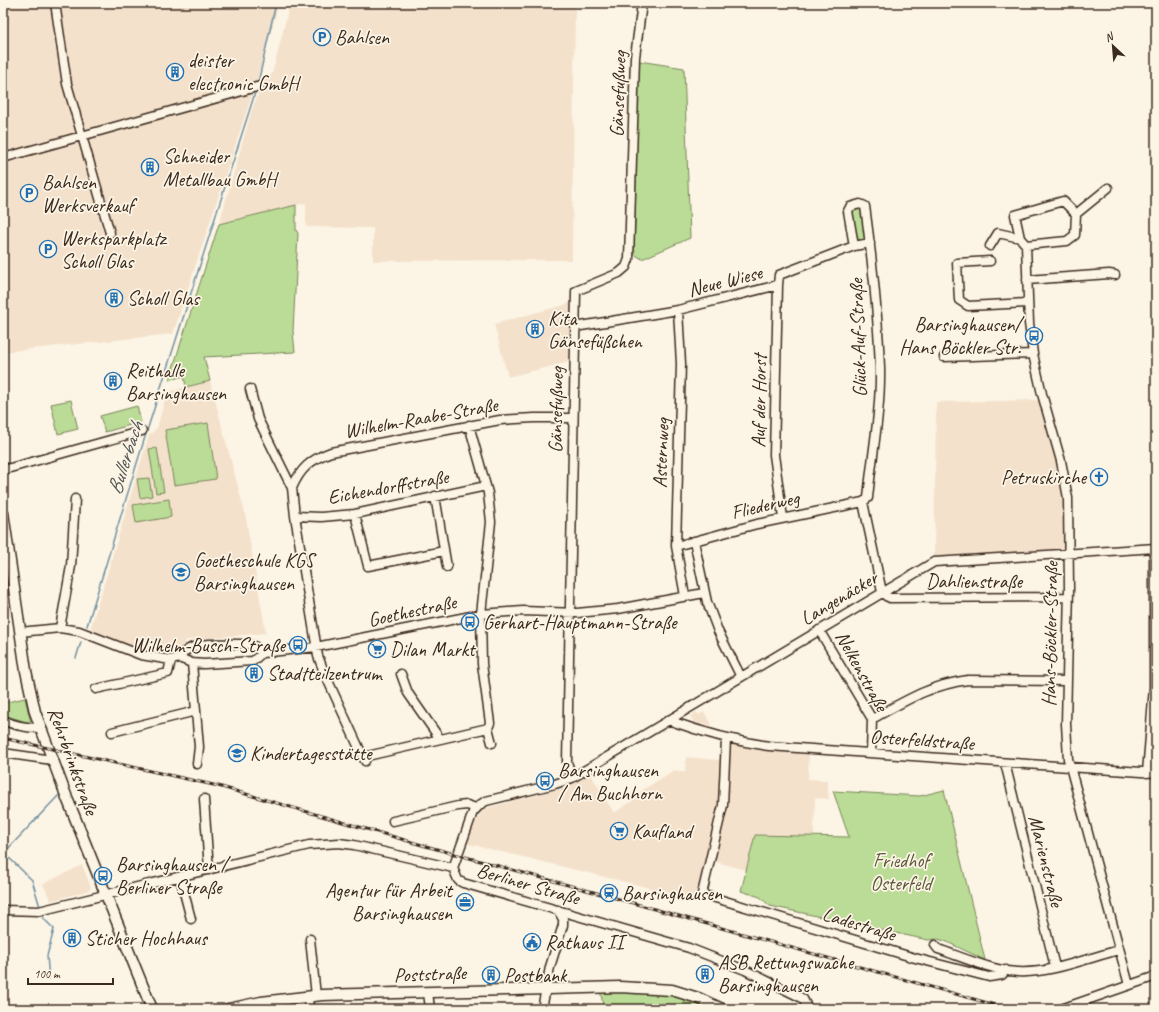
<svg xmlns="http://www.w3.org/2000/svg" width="1159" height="1012" viewBox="0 0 1159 1012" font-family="Caveat,sans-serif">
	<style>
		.built { fill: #f4e1cc }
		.green { fill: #badc96; stroke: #7a835a }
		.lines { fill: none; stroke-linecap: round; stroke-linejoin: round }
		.stream { stroke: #7290a1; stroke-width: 1.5 }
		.minor-casing { stroke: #3b2a1e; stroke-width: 11 }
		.major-casing { stroke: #3b2a1e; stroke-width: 13 }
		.minor { stroke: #fcf5e5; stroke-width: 8 }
		.major { stroke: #fcf5e5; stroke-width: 10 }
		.rail-casing { stroke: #3b2a1e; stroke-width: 3 }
		.rail { stroke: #fcf5e5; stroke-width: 1.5; stroke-dasharray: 4.5; stroke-linecap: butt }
		.labels { text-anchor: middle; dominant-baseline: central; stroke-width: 3.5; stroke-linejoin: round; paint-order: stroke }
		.poi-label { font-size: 20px; fill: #3b2a1e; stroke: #fcf5e5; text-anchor: start }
		.street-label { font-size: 20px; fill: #3b2a1e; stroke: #fcf5e5 }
		.park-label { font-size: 20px; fill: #5b563c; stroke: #fcf5e5 }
		.water-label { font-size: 21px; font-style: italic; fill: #525454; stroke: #fcf5e5 }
	</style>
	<rect width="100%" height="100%" fill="#fcf5e5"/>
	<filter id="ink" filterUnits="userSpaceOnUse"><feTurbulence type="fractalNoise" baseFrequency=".025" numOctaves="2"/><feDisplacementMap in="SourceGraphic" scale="8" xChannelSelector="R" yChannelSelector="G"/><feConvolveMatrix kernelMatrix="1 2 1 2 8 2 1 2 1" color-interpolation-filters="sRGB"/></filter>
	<g filter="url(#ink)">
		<path class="built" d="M 3,3 L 279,3 L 257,80 L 173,334 L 3,352 Z
			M 290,3 L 575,3 L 572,260 L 373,261 L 373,228 L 306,227 L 306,203 L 219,224 L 252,109 L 260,90 L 260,84 L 272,74 Z
			M 571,303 L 569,362 L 508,377 L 494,324 Z
			M 210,381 L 245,513 L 266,633 L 187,640 L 177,653 L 173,655 L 133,647 L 90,630 L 149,435 L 157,428 L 167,392 Z
			M 1044,400 L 1061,461 L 1068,553 L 934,562 L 936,402 Z
			M 697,712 L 698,715 L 704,712 L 712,724 L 707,727 L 704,723 L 697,727 L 690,716 Z
			M 730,743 L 809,752 L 808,779 L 827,780 L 829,799 L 815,798 L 814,836 L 755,835 L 746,870 L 708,860 L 699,900 L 465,843 L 480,814 L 486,808 L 567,787 L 590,773 L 614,813 L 640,796 L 638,793 L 674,770 L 685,772 L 686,757 L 729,761 Z
			M 82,865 L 91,887 L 90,890 L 51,901 L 43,884 Z"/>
		<path class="green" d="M 639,61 L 684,68 L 690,238 L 642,259 L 634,254 Z
			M 296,205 L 296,230 L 298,233 L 293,331 L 295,352 L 204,357 L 210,381 L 186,387 L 184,376 L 169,380 L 219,224 Z
			M 865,206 L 870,243 L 854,246 L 850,207 Z
			M 71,400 L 78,429 L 58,434 L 51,404 Z
			M 137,406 L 141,422 L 105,432 L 100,416 Z
			M 208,423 L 216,479 L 174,485 L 165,430 Z
			M 157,448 L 164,492 L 156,493 L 149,449 Z
			M 149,478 L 152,496 L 140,498 L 137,479 Z
			M 169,499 L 171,517 L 136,523 L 133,505 Z
			M 25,698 L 31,723 L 3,715 L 3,703 Z
			M 944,790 L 985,960 L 945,941 L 938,939 L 928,940 L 770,906 L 760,897 L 741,891 L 755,835 L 849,837 L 833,791 L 920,796 Z
			M 600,990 C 641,992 673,990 711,1009 L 604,1009 Z"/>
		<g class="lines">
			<path class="stream" d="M 258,83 L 276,3
				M 87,626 L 145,437 L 255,93
				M 76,658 L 81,642
				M 4,853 L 32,880 L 40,907
				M 3,854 L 59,795
				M 42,913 L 44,919 L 54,929 L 47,956 L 49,979"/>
			<defs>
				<path id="minor" d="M 55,3 L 67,84 L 110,233
					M 3,158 L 260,86
					M 1076,214 L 1108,188
					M 1020,238 L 1015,215 L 1063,201 L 1076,214 L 1075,235 L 1067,241 L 1026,245
					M 990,246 L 998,233 L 1020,238 L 1026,245 L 1029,323 L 1033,354 L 1042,394 L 1061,461 L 1068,498 L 1069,588 L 1066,724 L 1068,759 L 1129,985
					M 990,261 L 957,263 L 959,300 L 968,306 L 1028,303
					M 1027,280 L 1109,274 L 1115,275
					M 778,285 L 774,455 L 783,518
					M 678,310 L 681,364 L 676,546 L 685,596
					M 575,327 L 678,310 L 778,285 L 779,275 L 854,246 L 870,243
					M 944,357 L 1033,354
					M 250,389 L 258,419 L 292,488 L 295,516 L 318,656 L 324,672 L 365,761
					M 469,425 L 488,493 L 491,522 L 481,614 L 482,664 L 490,723 L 488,728
					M 3,470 L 142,431
					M 292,488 C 300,469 311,459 331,452 L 500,420 L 534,418 L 573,418
					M 435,496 L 447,567
					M 863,502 L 882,592 L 886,596 L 890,598 L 1069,597
					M 355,514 L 368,566 L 444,551
					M 295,516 L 321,517 L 355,514 L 486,486
					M 694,541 L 707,602 L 718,631 L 741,677
					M 676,546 L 757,524 L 863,502 L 868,498 C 872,455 881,411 880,367 C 878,315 872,258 865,206 L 860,204 L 850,207 L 848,211 L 854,246
					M 60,628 L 71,566 L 75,499
					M 819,630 L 872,719 L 871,753
					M 20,632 L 60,628 L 79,631 L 141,655 L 171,660 L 179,658 L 192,663 L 204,664 L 253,661 L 262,653 L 316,647 L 481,614 L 523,611 L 577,613 L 618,609 L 704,593
					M 179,658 C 191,638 226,645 247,644 L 254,646 L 262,653
					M 192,663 L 199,747 L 197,764
					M 401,674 L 408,693 L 440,739
					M 96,689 L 168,673 L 171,660
					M 872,719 C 905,701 930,685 968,680 L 1067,681
					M 3,720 C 15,726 27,728 40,728
					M 668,720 C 701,732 733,741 769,746 L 1156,773
					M 112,732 L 196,711
					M 726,739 L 723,805 L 702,894 L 915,958 L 989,977 L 1002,975 L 1006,970
					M 3,753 L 52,760
					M 363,757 L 488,728 L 492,743
					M 1005,763 L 1055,967
					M 1147,773 L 1154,687 L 1154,548
					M 572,778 L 567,762 L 576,291 L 619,273 L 626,267 L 629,259 L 635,57 L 642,3
					M 204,799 L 209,870
					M 393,821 L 458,806 L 467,805 L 476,808
					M 180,877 L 191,919
					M 3,910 L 39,911 L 309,845 L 339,843 L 354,845 L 453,868
					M 310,939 L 316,996
					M 935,945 L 938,949 C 962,957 993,971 1018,972 C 1049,974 1088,958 1119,950
					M 428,992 L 430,1009
					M 308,997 L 309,1009
					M 542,1009 L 550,967 L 563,925 L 563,919 L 558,910
					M 808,1009 L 803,999 L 798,996 L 745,970 L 689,948 L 463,883 L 458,880 L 453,868 L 473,812 L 481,804 L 486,801 L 555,784 L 572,778 L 934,562 L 1156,548
					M 1061,1009 L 1156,976"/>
				<path id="major" d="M 3,513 L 26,671 L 35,712 L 67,798 L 152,1009
					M 228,1009 L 261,1002 L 322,995 L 620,987 L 672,990 L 698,998 L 722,1009"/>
			</defs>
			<use href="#minor" class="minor-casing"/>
			<use href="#major" class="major-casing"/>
			<use href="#minor" class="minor"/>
			<use href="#major" class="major"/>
			<defs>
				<path id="rail" d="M 3,738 L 218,786 L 422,845 L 608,896 L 1009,1009"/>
			</defs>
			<use href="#rail" class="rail-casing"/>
			<use href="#rail" class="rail"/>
		</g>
	</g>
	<defs>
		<symbol id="parking-ring" viewBox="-11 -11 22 22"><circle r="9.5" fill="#fcf5e5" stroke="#1f6fb2" stroke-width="1.5"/><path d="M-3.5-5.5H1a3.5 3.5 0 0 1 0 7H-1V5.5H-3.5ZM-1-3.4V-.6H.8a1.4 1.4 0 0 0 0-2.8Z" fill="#1f6fb2"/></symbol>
		<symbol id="building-ring" viewBox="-11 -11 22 22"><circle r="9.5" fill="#fcf5e5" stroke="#1f6fb2" stroke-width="1.5"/><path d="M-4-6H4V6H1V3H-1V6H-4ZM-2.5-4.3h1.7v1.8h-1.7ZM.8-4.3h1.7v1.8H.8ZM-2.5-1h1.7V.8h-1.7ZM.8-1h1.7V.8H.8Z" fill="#1f6fb2"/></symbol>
		<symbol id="bus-ring" viewBox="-11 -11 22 22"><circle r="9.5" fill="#fcf5e5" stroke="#1f6fb2" stroke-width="1.5"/><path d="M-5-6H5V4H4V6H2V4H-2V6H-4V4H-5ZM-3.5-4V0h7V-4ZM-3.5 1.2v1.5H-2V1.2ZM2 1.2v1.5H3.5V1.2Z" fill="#1f6fb2"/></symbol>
		<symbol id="church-ring" viewBox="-11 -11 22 22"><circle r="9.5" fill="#fcf5e5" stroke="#1f6fb2" stroke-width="1.5"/><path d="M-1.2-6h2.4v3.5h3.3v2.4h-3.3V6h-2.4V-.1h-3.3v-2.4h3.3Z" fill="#1f6fb2"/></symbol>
		<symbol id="school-ring" viewBox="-11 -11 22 22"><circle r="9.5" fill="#fcf5e5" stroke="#1f6fb2" stroke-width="1.5"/><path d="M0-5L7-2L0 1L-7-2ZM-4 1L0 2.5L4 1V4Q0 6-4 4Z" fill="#1f6fb2"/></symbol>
		<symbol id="supermarket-ring" viewBox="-11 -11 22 22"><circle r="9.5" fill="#fcf5e5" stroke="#1f6fb2" stroke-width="1.5"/><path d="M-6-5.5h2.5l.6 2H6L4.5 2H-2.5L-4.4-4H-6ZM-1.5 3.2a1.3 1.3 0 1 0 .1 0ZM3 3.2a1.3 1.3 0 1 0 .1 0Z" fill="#1f6fb2"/></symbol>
		<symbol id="station-ring" viewBox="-11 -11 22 22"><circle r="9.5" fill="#fcf5e5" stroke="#1f6fb2" stroke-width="1.5"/><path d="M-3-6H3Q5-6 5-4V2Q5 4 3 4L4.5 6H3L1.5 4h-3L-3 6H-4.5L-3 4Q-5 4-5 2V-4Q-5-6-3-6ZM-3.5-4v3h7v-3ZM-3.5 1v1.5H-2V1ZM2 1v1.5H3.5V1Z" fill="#1f6fb2"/></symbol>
		<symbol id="office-ring" viewBox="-11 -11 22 22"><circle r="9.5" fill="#fcf5e5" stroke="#1f6fb2" stroke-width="1.5"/><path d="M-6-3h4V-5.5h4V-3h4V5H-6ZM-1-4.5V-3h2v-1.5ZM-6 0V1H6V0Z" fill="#1f6fb2"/></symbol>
		<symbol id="civic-ring" viewBox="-11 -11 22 22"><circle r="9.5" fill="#fcf5e5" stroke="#1f6fb2" stroke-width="1.5"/><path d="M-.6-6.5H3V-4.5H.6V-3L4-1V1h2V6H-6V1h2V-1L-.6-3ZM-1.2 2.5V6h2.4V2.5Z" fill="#1f6fb2"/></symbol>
	</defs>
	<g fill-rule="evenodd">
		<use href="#parking-ring" x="312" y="27" width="20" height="20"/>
		<use href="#building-ring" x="165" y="62" width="20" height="20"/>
		<use href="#building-ring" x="140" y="157" width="20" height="20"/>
		<use href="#parking-ring" x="19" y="183" width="20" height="20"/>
		<use href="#parking-ring" x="38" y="239" width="20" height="20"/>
		<use href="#building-ring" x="104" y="288" width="20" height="20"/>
		<use href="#building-ring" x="525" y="319" width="20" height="20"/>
		<use href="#bus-ring" x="1024" y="326" width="20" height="20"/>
		<use href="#building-ring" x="103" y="371" width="20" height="20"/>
		<use href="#church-ring" x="1089" y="467" width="20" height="20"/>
		<use href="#school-ring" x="171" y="562" width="20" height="20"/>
		<use href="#bus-ring" x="460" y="612" width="20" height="20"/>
		<use href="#bus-ring" x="288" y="635" width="20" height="20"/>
		<use href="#supermarket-ring" x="367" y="639" width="20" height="20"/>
		<use href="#building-ring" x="244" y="663" width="20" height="20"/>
		<use href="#school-ring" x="227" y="743" width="20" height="20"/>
		<use href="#bus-ring" x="535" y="771" width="20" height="20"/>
		<use href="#supermarket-ring" x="609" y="821" width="20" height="20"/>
		<use href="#bus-ring" x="93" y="866" width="20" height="20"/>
		<use href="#station-ring" x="599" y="883" width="20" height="20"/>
		<use href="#office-ring" x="455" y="892" width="20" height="20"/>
		<use href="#building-ring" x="62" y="928" width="20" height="20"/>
		<use href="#civic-ring" x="522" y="932" width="20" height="20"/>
		<use href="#building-ring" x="695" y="964" width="20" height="20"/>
		<use href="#building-ring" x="481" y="965" width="20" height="20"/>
	</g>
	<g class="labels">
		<g class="poi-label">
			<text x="335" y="37">Bahlsen</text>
			<text x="188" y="60">deister<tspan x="188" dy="23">electronic GmbH</tspan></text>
			<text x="163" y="156">Schneider<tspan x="163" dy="23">Metallbau GmbH</tspan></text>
			<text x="42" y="182">Bahlsen<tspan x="42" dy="23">Werksverkauf</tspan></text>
			<text x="61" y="238">Werksparkplatz<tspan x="61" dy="23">Scholl Glas</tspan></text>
			<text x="127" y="298">Scholl Glas</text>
			<text x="548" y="318">Kita<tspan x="548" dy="23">Gänsefüßchen</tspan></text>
			<text x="1021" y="324" text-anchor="end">Barsinghausen/<tspan x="1021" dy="23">Hans Böckler Str.</tspan></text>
			<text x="126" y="370">Reithalle<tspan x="126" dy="23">Barsinghausen</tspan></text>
			<text x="1086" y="477" text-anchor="end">Petruskirche</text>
			<text x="194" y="560">Goetheschule KGS<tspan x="194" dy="23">Barsinghausen</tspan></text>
			<text x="483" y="622">Gerhart-Hauptmann-Straße</text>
			<text x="285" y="645" text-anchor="end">Wilhelm-Busch-Straße</text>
			<text x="390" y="649">Dilan Markt</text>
			<text x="267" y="673">Stadtteilzentrum</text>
			<text x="250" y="753">Kindertagesstätte</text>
			<text x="558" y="770">Barsinghausen<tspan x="558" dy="23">/ Am Buchhorn</tspan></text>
			<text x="632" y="831">Kaufland</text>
			<text x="116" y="864">Barsinghausen /<tspan x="116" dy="23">Berliner Straße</tspan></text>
			<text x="452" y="890" text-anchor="end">Agentur für Arbeit<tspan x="452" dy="23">Barsinghausen</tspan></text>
			<text x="622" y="893">Barsinghausen</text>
			<text x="85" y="938">Sticher Hochhaus</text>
			<text x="545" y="942">Rathaus II</text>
			<text x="718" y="962">ASB Rettungswache<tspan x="718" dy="23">Barsinghausen</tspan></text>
			<text x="504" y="975">Postbank</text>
		</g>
		<g class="street-label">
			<text transform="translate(618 94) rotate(-88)">Gänsefußweg</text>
			<text transform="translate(725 281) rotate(-14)">Neue Wiese</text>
			<text transform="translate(858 338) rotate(-92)">Glück-Auf-Straße</text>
			<text transform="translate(759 401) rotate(-89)">Auf der Horst</text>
			<text transform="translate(556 410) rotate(-89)">Gänsefußweg</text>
			<text transform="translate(421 418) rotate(-10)">Wilhelm-Raabe-Straße</text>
			<text transform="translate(661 453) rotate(-88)">Asternweg</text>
			<text transform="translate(388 487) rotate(-10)">Eichendorffstraße</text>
			<text transform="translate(765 505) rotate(-13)">Fliederweg</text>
			<text x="974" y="581">Dahlienstraße</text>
			<text transform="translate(839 598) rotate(-31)">Langenäcker</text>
			<text transform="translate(412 611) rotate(-12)">Goethestraße</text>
			<text transform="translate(1050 634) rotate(-89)">Hans-Böckler-Straße</text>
			<text transform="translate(862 671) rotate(61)">Nelkenstraße</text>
			<text transform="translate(922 740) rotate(4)">Osterfeldstraße</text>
			<text transform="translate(73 761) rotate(70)">Rehrbrinkstraße</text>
			<text transform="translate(1046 861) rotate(76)">Marienstraße</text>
			<text transform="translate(528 884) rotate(16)">Berliner Straße</text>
			<text transform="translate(859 924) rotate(17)">Ladestraße</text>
			<text transform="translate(430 974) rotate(-2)">Poststraße</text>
		</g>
		<g class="park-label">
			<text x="901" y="860">Friedhof<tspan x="901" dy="23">Osterfeld</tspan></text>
		</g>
		<g class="water-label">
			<text transform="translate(125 458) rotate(-72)">Bullerbach</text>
		</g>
	</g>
	<rect width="1159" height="1012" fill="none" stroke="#fcf5e5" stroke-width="16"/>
	<rect x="8" y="8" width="1143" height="996" fill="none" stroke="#3b2a1e" stroke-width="1.5" filter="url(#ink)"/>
	<g transform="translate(1113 46) rotate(334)" stroke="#fcf5e5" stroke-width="3" paint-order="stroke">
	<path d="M0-3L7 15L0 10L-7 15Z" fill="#3b2a1e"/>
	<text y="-6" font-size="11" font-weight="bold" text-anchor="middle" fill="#3b2a1e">N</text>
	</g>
	<path d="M28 978v6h85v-6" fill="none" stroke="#3b2a1e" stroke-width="2"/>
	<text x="34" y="978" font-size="12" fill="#3b2a1e" stroke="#fcf5e5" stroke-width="3" paint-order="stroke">100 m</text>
</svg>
